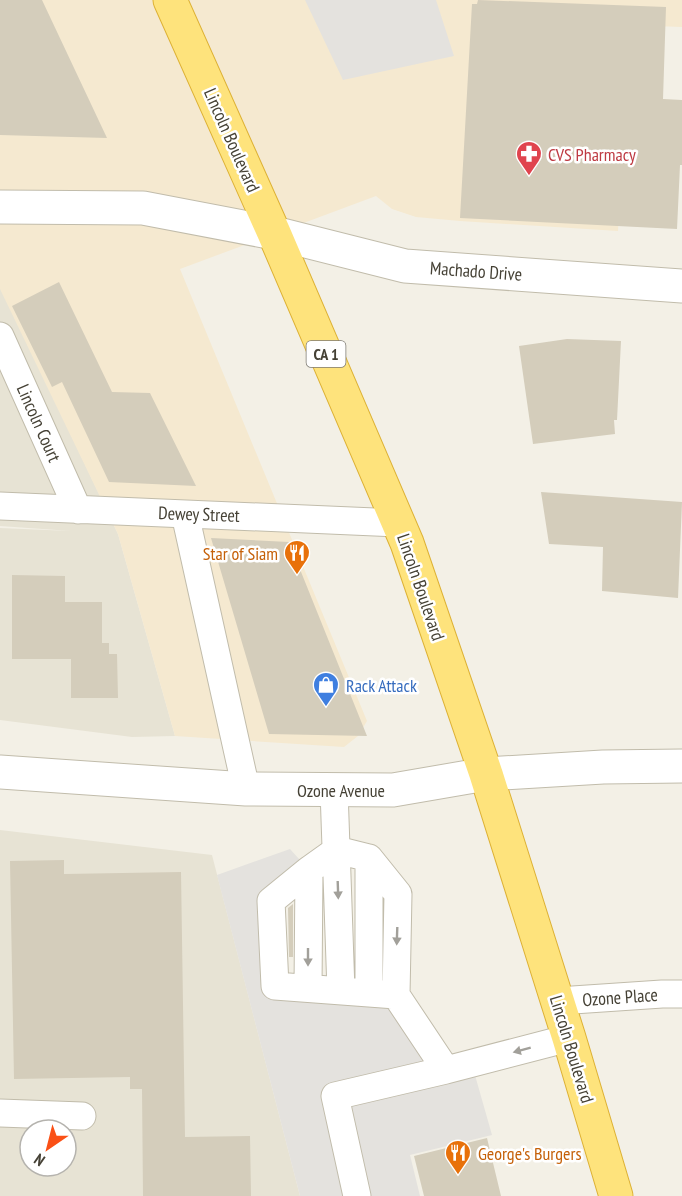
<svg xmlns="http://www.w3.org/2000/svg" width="682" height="1196" viewBox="0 0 682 1196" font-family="'PT Sans Narrow',sans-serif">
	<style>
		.residential { fill: #e7e3d4; fill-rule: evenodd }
		.commercial { fill: #f5e9d0 }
		.parking { fill: #e4e2de }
		.building { fill: #d4cdbb }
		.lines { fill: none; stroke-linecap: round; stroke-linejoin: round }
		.service-casing { stroke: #c1bcab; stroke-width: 29 }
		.minor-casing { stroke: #c1bcab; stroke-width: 35 }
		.trunk-casing { stroke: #ddb135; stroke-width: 35 }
		.service { stroke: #fff; stroke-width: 27 }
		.minor { stroke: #fff; stroke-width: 33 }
		.trunk { stroke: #fee37c; stroke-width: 33 }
		.oneway { fill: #a2a09a }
		.labels { text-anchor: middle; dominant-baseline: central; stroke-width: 5; stroke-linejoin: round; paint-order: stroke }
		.shield { fill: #fff; stroke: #7d7a72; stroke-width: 1.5 }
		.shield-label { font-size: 16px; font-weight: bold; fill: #454135 }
		.street-label { font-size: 18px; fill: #454135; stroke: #fff }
		.health-label { font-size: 18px; fill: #be3a42; stroke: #fff; text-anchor: start }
		.food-label { font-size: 18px; fill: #c56008; stroke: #fff; text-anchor: end }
		.shop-label { font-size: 18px; fill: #366cbe; stroke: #fff; text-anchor: start }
	</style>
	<rect width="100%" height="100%" fill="#f3f0e6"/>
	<path class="residential" d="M 0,285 L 118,534 L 175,736 L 132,737 L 0,720 L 0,528 L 71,531 L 0,526 Z
		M 0,830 L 212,855 L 300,1196 L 0,1196 ZM 30,1130 L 66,1130 L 66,1166 L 30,1166 Z"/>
	<path class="commercial" d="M 0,0 L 682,0 L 682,27 L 626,25 L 618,231 L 460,221 L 416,217 L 392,209 L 376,196 L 180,269 L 367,721 L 358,736 L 344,747 L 175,736 L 118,534 L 0,289 Z"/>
	<path class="parking" d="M 305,0 L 436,0 L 454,56 L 343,80 Z
		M 290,849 L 309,870 L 271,901 L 275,985 L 396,995 L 435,1053 L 469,1054 L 492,1135 L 410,1155 L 420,1196 L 300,1196 L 217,875 Z"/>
	<path class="building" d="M 0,0 L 42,0 L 107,138 L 0,135 Z
		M 478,0 L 666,7 L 663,99 L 682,100 L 682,165 L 680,165 L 677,229 L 460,218 L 472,4 L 477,4 Z
		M 59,282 L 112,392 L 150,393 L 196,486 L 109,482 L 62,382 L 52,387 L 12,306 Z
		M 567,339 L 621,341 L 617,420 L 614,420 L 615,434 L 533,444 L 519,346 Z
		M 541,492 L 682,502 L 678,598 L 602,591 L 603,547 L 549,544 Z
		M 211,538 L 289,542 L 367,736 L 269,734 Z
		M 12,575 L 65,576 L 65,602 L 102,602 L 102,643 L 109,643 L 109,654 L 117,654 L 118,698 L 71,698 L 71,659 L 12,659 Z
		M 64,860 L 64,874 L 181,872 L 185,1137 L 250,1136 L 251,1196 L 143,1196 L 142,1089 L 130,1089 L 130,1077 L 14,1079 L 10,861 Z
		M 293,904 L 293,957 L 289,957 L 288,908 Z
		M 487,1138 L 501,1196 L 424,1196 L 414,1156 Z"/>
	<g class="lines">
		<defs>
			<path id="service" d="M 0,336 L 78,510
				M 0,506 L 398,523
				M 185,514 L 246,789
				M 334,790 L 341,991
				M 309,870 L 271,901 L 275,986 L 396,995 L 446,1070
				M 308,988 L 309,870 L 337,850 L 369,858 L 398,894 L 396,995
				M 369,993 L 369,858
				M 558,1001 L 662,994 L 682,994
				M 0,1113 L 82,1116
				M 357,1196 L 335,1096 L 446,1070 L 569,1038"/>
			<path id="minor" d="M 0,207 L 143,208 L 274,233 L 405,266 L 682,286
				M 0,772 L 246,789 L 393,790 L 486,774 L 603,767 L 682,766"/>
			<path id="trunk" d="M 170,0 L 274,233 L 407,543 L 486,774 L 569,1038 L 616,1196"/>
		</defs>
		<use href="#service" class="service-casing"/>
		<use href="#minor" class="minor-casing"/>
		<use href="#trunk" class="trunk-casing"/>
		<use href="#service" class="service"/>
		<use href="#minor" class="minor"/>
		<use href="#trunk" class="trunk"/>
	</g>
	<defs><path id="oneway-solid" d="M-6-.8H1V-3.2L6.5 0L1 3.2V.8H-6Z" transform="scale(1.5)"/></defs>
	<g class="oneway">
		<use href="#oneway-solid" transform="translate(338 890) rotate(88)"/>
		<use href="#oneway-solid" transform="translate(397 936) rotate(92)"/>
		<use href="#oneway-solid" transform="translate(308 957) rotate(90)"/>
		<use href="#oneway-solid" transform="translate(522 1050) rotate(165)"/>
	</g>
	<defs>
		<symbol id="pharmacy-pin" viewBox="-11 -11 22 30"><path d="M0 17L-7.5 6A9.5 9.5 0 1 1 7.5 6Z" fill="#e0444e" stroke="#fff"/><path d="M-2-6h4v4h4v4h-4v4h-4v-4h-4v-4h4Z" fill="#fff"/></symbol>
		<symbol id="restaurant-pin" viewBox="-11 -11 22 30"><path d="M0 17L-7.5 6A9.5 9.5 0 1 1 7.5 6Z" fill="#e8710a" stroke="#fff"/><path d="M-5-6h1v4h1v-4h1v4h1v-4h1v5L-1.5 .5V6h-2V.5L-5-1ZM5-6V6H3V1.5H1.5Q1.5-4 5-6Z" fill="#fff"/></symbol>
		<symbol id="shop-pin" viewBox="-11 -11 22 30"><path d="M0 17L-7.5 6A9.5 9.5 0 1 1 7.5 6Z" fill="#3f7fe0" stroke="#fff"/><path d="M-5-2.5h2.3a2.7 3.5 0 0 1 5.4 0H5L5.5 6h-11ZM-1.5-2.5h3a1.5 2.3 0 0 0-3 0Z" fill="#fff"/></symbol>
	</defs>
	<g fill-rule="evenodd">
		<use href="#pharmacy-pin" x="514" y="139" width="30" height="40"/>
		<use href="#restaurant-pin" x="282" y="538" width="30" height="40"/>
		<use href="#shop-pin" x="311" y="670" width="30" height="40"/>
		<use href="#restaurant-pin" x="443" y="1138" width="30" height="40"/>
	</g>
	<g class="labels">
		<rect class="shield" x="306.5" y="341" width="39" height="26" rx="4.5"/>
		<g class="shield-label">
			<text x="326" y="354">CA 1</text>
		</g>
		<g class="street-label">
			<text transform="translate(232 140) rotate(66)">Lincoln Boulevard</text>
			<text transform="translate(476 271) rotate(4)">Machado Drive</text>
			<text transform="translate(39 423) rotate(66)">Lincoln Court</text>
			<text transform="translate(199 514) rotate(2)">Dewey Street</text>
			<text transform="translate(421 587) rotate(71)">Lincoln Boulevard</text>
			<text x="341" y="790">Ozone Avenue</text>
			<text transform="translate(620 997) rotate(-4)">Ozone Place</text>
			<text transform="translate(572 1049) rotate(73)">Lincoln Boulevard</text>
		</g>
		<g class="health-label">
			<text x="548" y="154">CVS Pharmacy</text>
		</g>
		<g class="food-label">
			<text x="278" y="553">Star of Siam</text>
			<text x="478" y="1153" text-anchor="start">George's Burgers</text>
		</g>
		<g class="shop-label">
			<text x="346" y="685">Rack Attack</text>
		</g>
	</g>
	<g transform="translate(48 1148) rotate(215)"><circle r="28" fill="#ffffff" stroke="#b5b3ae" stroke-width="1.5"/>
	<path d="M0-4.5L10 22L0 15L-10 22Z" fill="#fa5016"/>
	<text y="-9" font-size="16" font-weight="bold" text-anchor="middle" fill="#454135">N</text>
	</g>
</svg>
